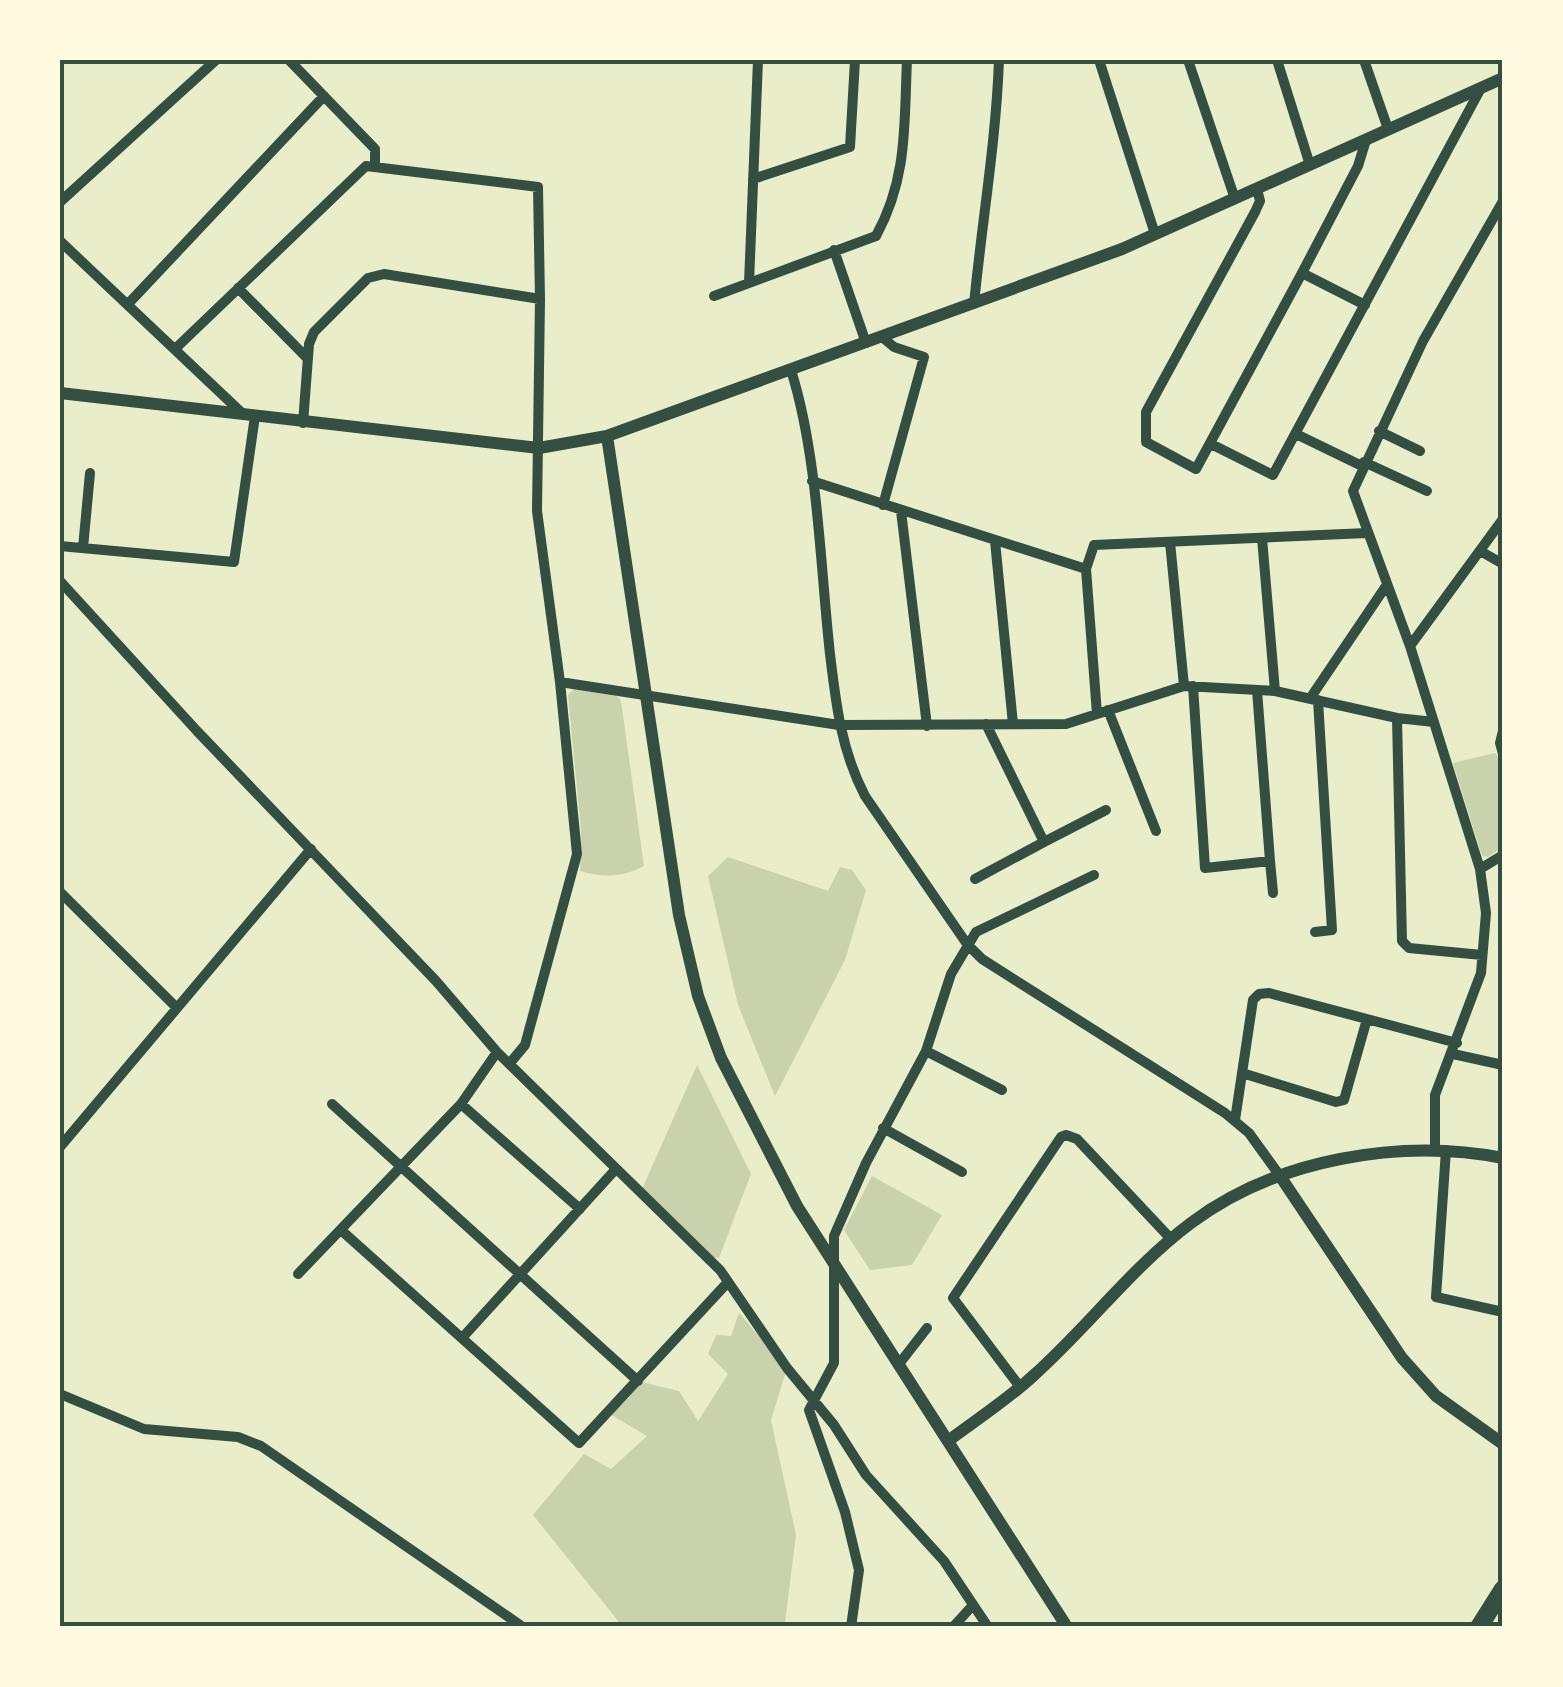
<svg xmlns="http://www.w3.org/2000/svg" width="1563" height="1687" viewBox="0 0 1563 1687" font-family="'Open Sans',sans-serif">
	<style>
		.green { fill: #cad2ad }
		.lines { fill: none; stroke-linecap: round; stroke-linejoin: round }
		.minor { stroke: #344e41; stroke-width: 10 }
		.tertiary { stroke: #344e41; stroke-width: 12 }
		.trunk { stroke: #344e41; stroke-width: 18 }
		.neatline { fill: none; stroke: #344e41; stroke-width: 4 }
	</style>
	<rect width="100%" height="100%" fill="#e9edc9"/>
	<path class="green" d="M 574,689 L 617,696 L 621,701 L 644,866 C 623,877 604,878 580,871 L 581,830 L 568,695 Z
		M 1495,753 L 1503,762 L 1503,847 L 1488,857 L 1482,856 L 1453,763 Z
		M 728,857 L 828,891 L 840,867 L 852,870 L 866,890 L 845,960 L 775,1096 L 738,1005 L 708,876 Z
		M 697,1065 L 751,1174 L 719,1258 L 713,1257 L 642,1189 Z
		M 872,1176 L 942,1215 L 912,1265 L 870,1270 L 844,1230 Z
		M 739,1313 L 787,1368 L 771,1420 L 796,1535 L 785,1622 L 781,1627 L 623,1627 L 533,1515 L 584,1454 L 611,1469 L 647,1436 L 608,1413 L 638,1381 L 679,1391 L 698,1421 L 728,1374 L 708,1354 L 716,1335 L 731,1336 Z"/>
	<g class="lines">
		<path class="minor" d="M 289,60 L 375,149 L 375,166
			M 1099,60 L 1155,234
			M 1188,60 L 1235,199
			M 1277,60 L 1310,165
			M 1364,60 L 1388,129
			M 753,179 L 850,147 L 855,60
			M 1257,189 L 1260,201 L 1255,212 L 1146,412 L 1146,442 L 1196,469 L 1302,273 L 1358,166 L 1366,140
			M 60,202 L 216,60
			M 60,241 L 244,415
			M 834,250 L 866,343
			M 1302,273 L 1365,305
			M 749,283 L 758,60
			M 238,288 L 308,359
			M 714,296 L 876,236 C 908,178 904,124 907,60
			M 128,304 L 324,96
			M 974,304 C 982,222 996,142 999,60
			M 882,337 L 894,347 L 924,357 L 883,505
			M 176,348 L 366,166 L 538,187 L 540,299 L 384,274 L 368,278 L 314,332 L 309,344 L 303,423
			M 791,370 C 818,456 820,564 830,654 C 836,704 841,750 865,796 L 967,944 L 982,959 L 1225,1113 L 1249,1133 L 1280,1176
			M 1379,431 L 1420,451
			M 1296,434 L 1362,466
			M 1211,444 L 1273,475 L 1480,90
			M 1364,462 L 1427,491
			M 812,481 L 1086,569
			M 901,511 L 927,726
			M 1262,538 L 1275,691
			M 995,541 L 1013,724
			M 1170,542 L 1184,686
			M 60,546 L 234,562 L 255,416
			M 83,548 L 90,473
			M 1482,552 L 1503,564
			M 60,581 L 197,731 L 436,981 L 497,1052 L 720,1270 L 787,1368 L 834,1425 L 866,1475 L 944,1561 L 988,1627
			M 1410,646 L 1503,519
			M 560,682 L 839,725 L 1066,724 L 1184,686 L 1275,691 L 1397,718 L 1434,722
			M 1193,686 L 1205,868 L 1270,861 L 1257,690
			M 1311,697 L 1386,586
			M 1108,710 L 1156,831
			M 1097,714 L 1086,569 L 1094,545 L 1367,533
			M 1397,718 L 1402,941 L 1409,948 L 1482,955
			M 986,724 L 1044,842 L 1106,810
			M 1503,731 L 1500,743 L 1503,754
			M 1270,861 L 1273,893
			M 1480,869 L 1503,855
			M 975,879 L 1044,842
			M 60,892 L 176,1007
			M 1315,932 L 1332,930 L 1318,700
			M 926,1051 L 1002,1090
			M 1453,1054 L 1503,1065
			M 510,1063 L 525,1045 L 577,854 L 560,682 L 537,511 L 540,299
			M 1242,1073 L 1336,1102 L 1344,1100 L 1367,1019
			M 332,1104 L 638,1381
			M 461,1104 L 580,1209
			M 1235,1120 L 1253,1000 L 1259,994 L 1269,993 L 1457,1043
			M 883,1128 L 962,1172
			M 60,1147 L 311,849
			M 1435,1150 L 1435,1095 L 1481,973 L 1486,913 L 1480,869 L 1410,646 L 1353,491 L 1423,341 L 1503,201
			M 1446,1150 L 1436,1297 L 1503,1312
			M 342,1231 L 579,1443 L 728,1282
			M 298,1274 L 461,1104 L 497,1052
			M 462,1338 L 615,1170
			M 899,1364 L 927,1328
			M 1020,1387 L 953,1298 L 1061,1137 L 1066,1135 L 1077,1139 L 1171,1239
			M 60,1394 L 144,1429 L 238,1437 L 261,1446 L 523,1627
			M 851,1627 L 859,1570 L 845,1512 L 809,1410 L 834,1363 L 834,1236 L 866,1163 L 926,1051 L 951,974 L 976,932 L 1094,875
			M 953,1627 L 973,1605"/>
		<path class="tertiary" d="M 60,393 L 539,448 L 607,436 L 1122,249 L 1503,78
			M 607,436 L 679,915 L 698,996 L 721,1058 L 797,1206 L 1067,1627
			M 1280,1176 L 1402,1358 L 1436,1396 L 1503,1444
			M 948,1441 C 976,1420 1007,1400 1033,1376 C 1087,1328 1132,1267 1191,1223 C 1276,1159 1400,1138 1503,1158"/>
		<path class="trunk" d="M 1479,1627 L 1503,1589"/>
	</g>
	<rect width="1563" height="1687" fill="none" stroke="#fefae0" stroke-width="125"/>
	<rect x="62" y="62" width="1438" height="1562" class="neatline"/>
</svg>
